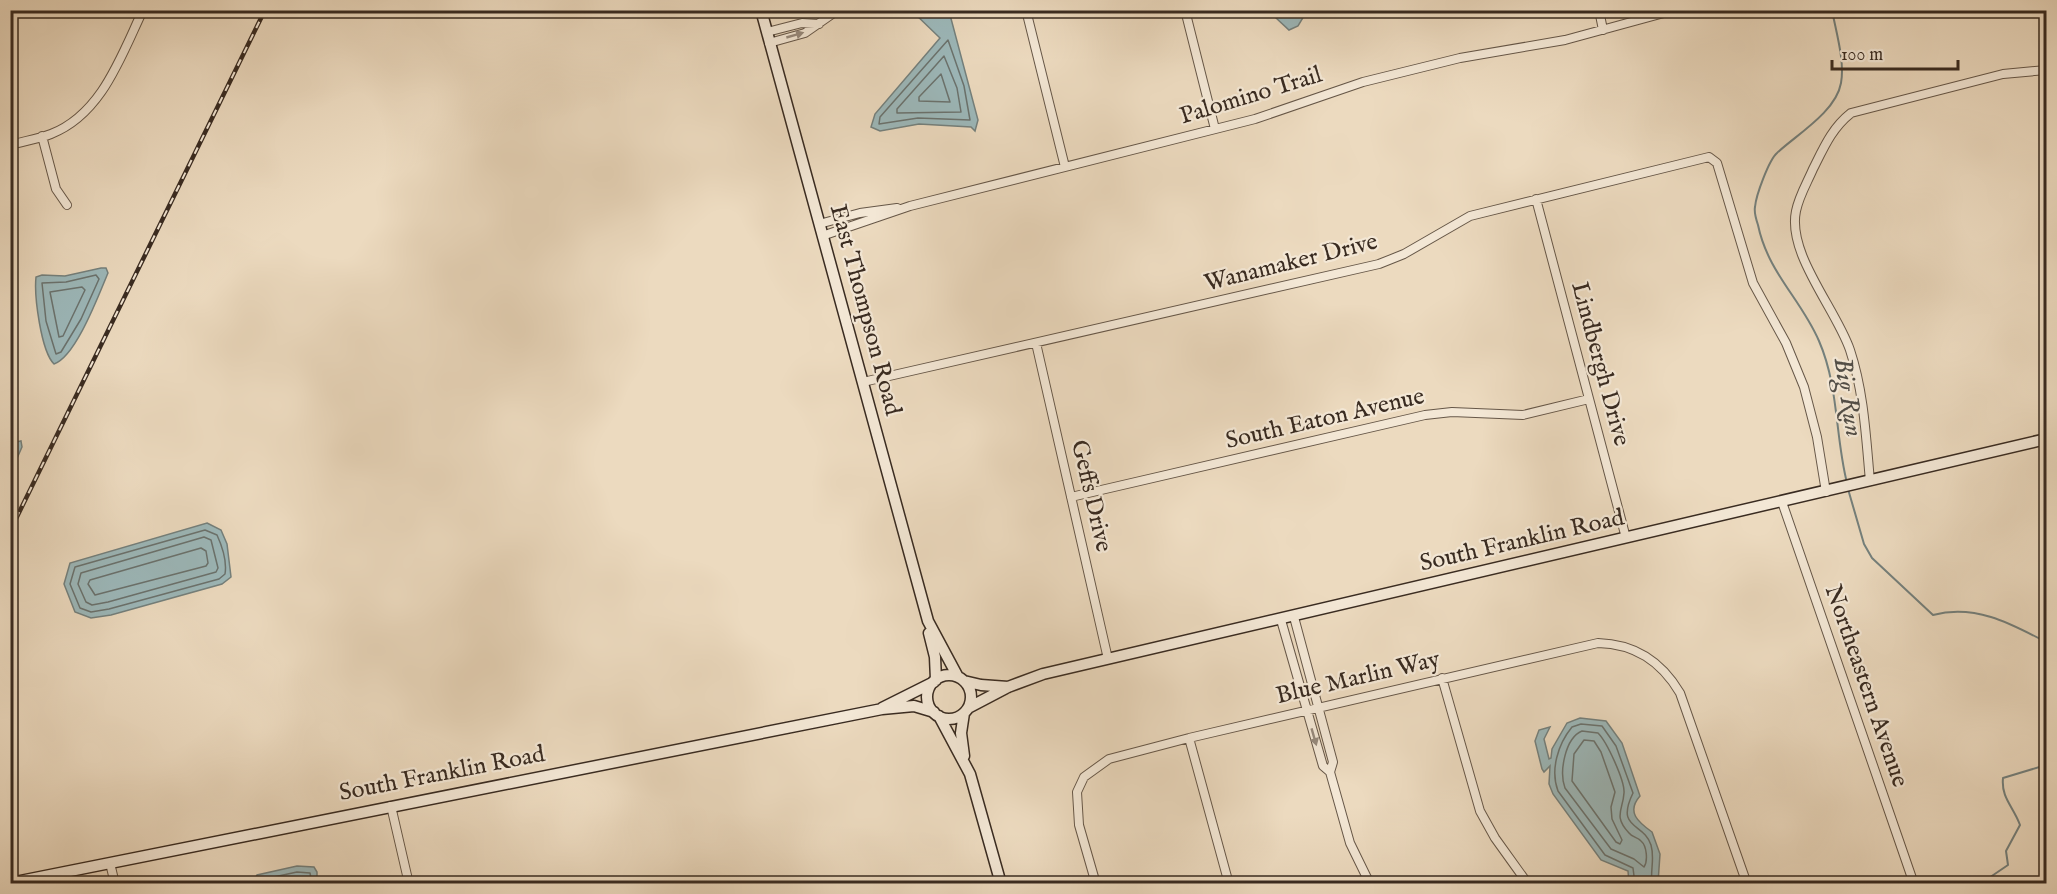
<svg xmlns="http://www.w3.org/2000/svg" width="2057" height="894" viewBox="0 0 2057 894" font-family="'IM FELL English',serif">
	<style>
		.water { fill: #9cb8ba; stroke: #74807d; stroke-width: 1.5 }
		.lines { fill: none; stroke-linecap: round; stroke-linejoin: round }
		.shore { stroke: #6a726e; stroke-width: 1.5 }
		.stream { stroke: #74807d; stroke-width: 2 }
		.minor-casing { stroke: #665748; stroke-width: 10 }
		.secondary-casing { stroke: #392b21; stroke-width: 13 }
		.minor { stroke: #f3e7d5; stroke-width: 8 }
		.secondary { stroke: #f3e7d5; stroke-width: 10 }
		.rail-casing { stroke: #392b21; stroke-width: 4.5 }
		.rail { stroke: #f3e7d5; stroke-width: 2; stroke-dasharray: 7; stroke-linecap: butt }
		.oneway { fill: #96897b }
		.labels { text-anchor: middle; dominant-baseline: central; stroke-width: 4.5; stroke-linejoin: round; paint-order: stroke }
		.street-label { font-size: 24px; fill: #392b21; stroke: #f3e7d5 }
		.water-label { font-size: 26px; font-style: italic; fill: #524e47; stroke: #f3e7d5 }
	</style>
	<rect width="100%" height="100%" fill="#ecdabf"/>
	<filter id="stains"><feTurbulence type="fractalNoise" baseFrequency=".00333" numOctaves="4"/><feColorMatrix values="0 0 0 0 .2 0 0 0 0 .09 0 0 0 0 .02 0 0 0 .5 -.17"/></filter>
	<radialGradient id="worn" r=".72"><stop offset=".6" stop-color="#630" stop-opacity="0"/><stop offset="1" stop-color="#630" stop-opacity=".3"/></radialGradient>
	<path class="water" d="M 912,11 L 949,11 L 978,120 L 975,131 L 971,127 L 919,124 L 880,131 L 871,127 L 875,114 L 940,38 Z
		M 1277,11 L 1277,10 L 1307,11 L 1298,26 L 1289,30 L 1276,18 Z
		M 101,268 L 106,268 L 108,273 C 99,294 76,357 54,364 C 41,351 34,296 36,277 L 42,275 L 65,276 Z
		M 21,441 L 22,447 L 11,472 L 11,443 Z
		M 207,523 L 221,530 L 227,544 L 231,577 L 222,584 L 111,615 L 91,618 L 75,612 L 64,584 L 70,563 Z
		M 1580,718 L 1606,721 L 1622,743 L 1640,796 C 1626,812 1638,822 1652,832 L 1660,854 L 1658,883 L 1629,883 L 1628,871 L 1601,860 L 1553,794 L 1549,784 L 1550,766 L 1544,772 L 1542,769 L 1535,741 L 1539,730 L 1550,727 L 1544,739 L 1549,759 L 1551,758 L 1552,749 L 1567,723 Z
		M 297,866 L 314,867 L 317,872 L 317,883 L 252,883 L 257,875 Z"/>
	<g class="lines">
		<path class="shore" d="M 948,40 L 964,86 L 970,120 L 918,118 L 879,124 L 880,117 Z
			M 944,56 L 957,88 L 961,112 L 897,113 L 897,109 Z
			M 941,74 L 950,102 L 919,101 L 919,97 Z
			M 96,275 L 99,279 L 81,319 L 61,352 L 56,354 L 46,321 L 42,283 L 66,282 Z
			M 82,287 L 85,290 L 63,336 L 59,337 L 50,292 Z
			M 205,530 L 217,535 C 222,546 227,562 225,574 L 219,579 L 109,609 L 91,612 L 80,608 L 70,584 L 75,567 Z
			M 204,537 L 211,540 L 218,568 L 216,572 L 108,602 L 92,605 L 86,602 L 78,584 L 81,573 Z
			M 201,548 L 206,551 L 208,563 L 206,566 L 95,595 L 88,584 L 90,580 Z
			M 1582,731 L 1598,733 C 1607,742 1625,781 1624,793 C 1623,810 1613,816 1629,833 C 1632,837 1637,837 1641,841 C 1647,846 1648,861 1644,867 L 1634,859 L 1611,849 L 1565,788 C 1559,772 1565,738 1582,731 Z
			M 1584,740 L 1594,741 L 1601,752 L 1615,792 L 1611,807 L 1612,819 L 1622,840 L 1620,844 L 1616,842 L 1572,781 L 1574,754 Z
			M 258,884 L 260,880 L 297,872 L 310,873 L 312,884
			M 1635,884 L 1633,868 L 1605,855 L 1558,791 C 1550,770 1558,744 1572,727 L 1581,724 L 1602,726 L 1616,746 L 1633,793 C 1615,830 1644,822 1651,845 C 1655,859 1650,870 1652,884"/>
		<path class="stream" d="M 1832,10 C 1836,32 1845,61 1841,83 C 1836,112 1796,135 1777,153 C 1769,160 1756,195 1755,207 C 1754,212 1756,219 1758,225 C 1768,273 1801,299 1819,341 C 1839,387 1835,436 1847,483
			M 1848,489 L 1864,544 L 1872,558 L 1933,615 C 1975,604 2010,623 2046,642
			M 1980,884 L 2008,865 L 2006,851 L 2020,825 C 2013,806 2001,798 2003,778 L 2046,765"/>
		<defs>
			<path id="minor" d="M 1026,10 L 1065,167
				M 1185,10 L 1215,129
				M 1599,10 L 1603,30
				M 10,13 L 15,10
				M 767,32 L 802,23 L 819,24
				M 769,43 L 805,33 L 838,10
				M 42,136 L 56,189 L 67,205
				M 10,145 C 24,141 38,139 51,134 C 102,114 121,56 143,10
				M 1536,199 L 1626,538
				M 819,224 L 860,213 L 897,208
				M 822,236 L 910,206 L 1255,119 L 1363,82 L 1460,58 L 1565,40 L 1675,10
				M 1036,343 L 1108,659
				M 863,382 L 1379,264 L 1404,254 L 1470,216 L 1709,157 L 1717,163 L 1753,283 L 1786,343 L 1804,387 L 1817,437 L 1826,492
				M 1870,481 C 1866,438 1864,392 1850,350 C 1836,309 1787,254 1796,211 C 1799,196 1807,183 1813,169 C 1824,147 1832,128 1851,113 L 2003,74 L 2046,70
				M 1071,497 L 1425,415 L 1452,412 L 1523,415 L 1589,399
				M 1782,502 L 1914,884
				M 1281,620 L 1323,766 L 1330,772 L 1333,762 L 1294,617
				M 1442,678 L 1480,811 L 1495,838 L 1528,884
				M 1189,738 L 1229,884
				M 1330,772 L 1350,843 L 1370,884
				M 391,806 L 409,884
				M 110,863 L 115,884
				M 1096,884 L 1079,825 L 1077,792 L 1084,777 L 1109,759 L 1189,738 L 1598,643 C 1635,644 1661,661 1680,693 L 1747,884"/>
			<path id="secondary" d="M 761,10 L 928,621 L 958,677
				M 929,633 L 935,657 L 936,680
				M927 697a22 22 0 1 1 44 0a22 22 0 1 1-44 0Z
				M 964,681 L 981,685 L 1008,687
				M 882,708 L 934,682
				M 968,708 L 1008,687 L 1043,674 L 2046,439
				M 939,716 L 970,774 L 1001,884
				M 964,756 L 961,733 L 964,713
				M 10,883 L 882,709 L 914,706 L 934,712"/>
		</defs>
		<use href="#minor" class="minor-casing"/>
		<use href="#secondary" class="secondary-casing"/>
		<use href="#minor" class="minor"/>
		<use href="#secondary" class="secondary"/>
		<defs>
			<path id="rail" d="M 10,531 L 265,10"/>
		</defs>
		<use href="#rail" class="rail-casing"/>
		<use href="#rail" class="rail"/>
	</g>
	<defs><path id="oneway-solid" d="M-6-.8H1V-3.2L6.5 0L1 3.2V.8H-6Z" transform="scale(1.5)"/></defs>
	<g class="oneway">
		<use href="#oneway-solid" transform="translate(795 35) rotate(-16)"/>
		<use href="#oneway-solid" transform="translate(1314 737) rotate(74)"/>
	</g>
	<g class="labels">
		<g class="street-label">
			<text transform="translate(1251 96) rotate(-17)">Palomino Trail</text>
			<text transform="translate(1291 263) rotate(-14)">Wanamaker Drive</text>
			<text transform="translate(865 310) rotate(75)">East Thompson Road</text>
			<text transform="translate(1600 364) rotate(75)">Lindbergh Drive</text>
			<text transform="translate(1325 419) rotate(-13)">South Eaton Avenue</text>
			<text transform="translate(1091 496) rotate(77)">Geffs Drive</text>
			<text transform="translate(1522 541) rotate(-13)">South Franklin Road</text>
			<text transform="translate(1358 678) rotate(-13)">Blue Marlin Way</text>
			<text transform="translate(1866 686) rotate(71)">Northeastern Avenue</text>
			<text transform="translate(442 774) rotate(-11)">South Franklin Road</text>
		</g>
		<g class="water-label">
			<text transform="translate(1848 397) rotate(81)">Big Run</text>
		</g>
	</g>
	<rect width="2057" height="894" fill="none" stroke="#ecdabf" stroke-width="36"/>
	<rect x="12" y="12" width="2033" height="870" fill="none" stroke="#392b21" stroke-width="3"/>
	<rect x="18" y="18" width="2021" height="858" fill="none" stroke="#392b21" stroke-width="1.5"/>
	<path d="M1832 60v9h126v-9" fill="none" stroke="#392b21" stroke-width="3"/>
	<text x="1841" y="60" font-size="18" fill="#392b21" stroke="#f3e7d5" stroke-width="4.5" paint-order="stroke">100 m</text>
	<rect width="100%" height="100%" filter="url(#stains)"/>
	<rect width="100%" height="100%" fill="url(#worn)"/>
</svg>
